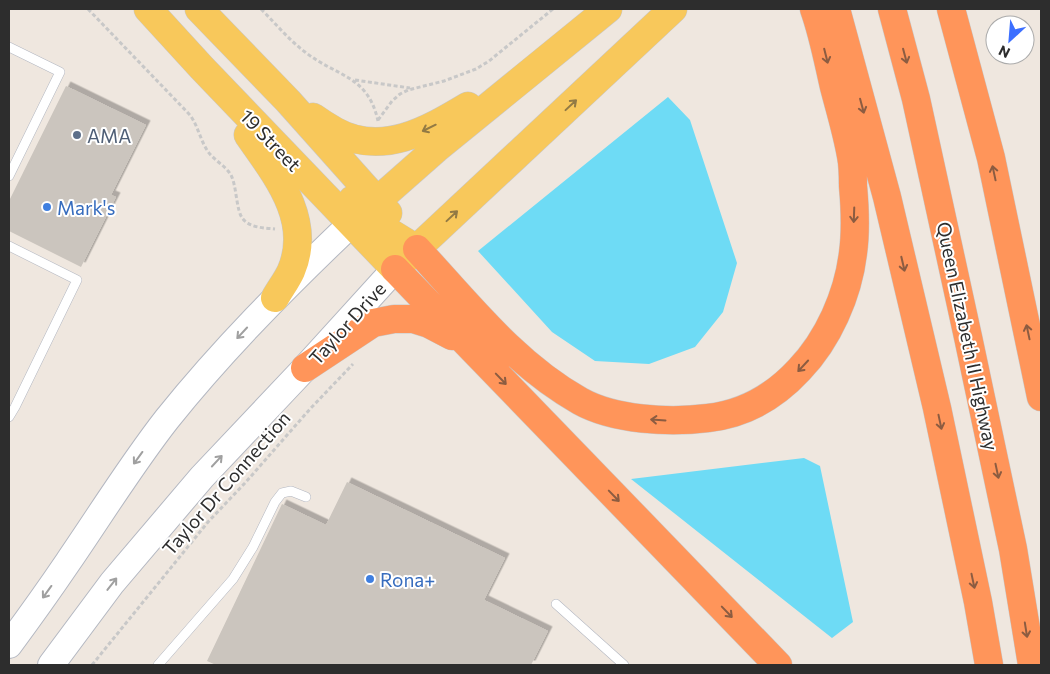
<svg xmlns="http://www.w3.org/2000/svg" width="1050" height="674" viewBox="0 0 1050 674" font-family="Commissioner,sans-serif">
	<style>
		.water { fill: #6edbf5 }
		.building { fill: #cbc5be; filter: url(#shadow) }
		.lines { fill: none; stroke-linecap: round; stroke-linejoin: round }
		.lane-casing { stroke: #b3b7c1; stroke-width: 10 }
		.secondary-casing { stroke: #b3b7c1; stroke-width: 28 }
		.primary-casing { stroke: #c8c8c8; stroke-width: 29 }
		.highway-casing { stroke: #c8c8c8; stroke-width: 29 }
		.path { stroke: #c8c8c8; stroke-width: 3; stroke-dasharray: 4 2.5; stroke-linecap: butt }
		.lane { stroke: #fff; stroke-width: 9 }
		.secondary { stroke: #fff; stroke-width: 26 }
		.primary { stroke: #f8c85b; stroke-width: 28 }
		.highway { stroke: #ff955a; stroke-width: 28 }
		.oneway { stroke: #8c5c41 }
		.oneway2 { stroke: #927a44 }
		.oneway3 { stroke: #a0a0a0 }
		.service-dot { fill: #5c6f8a; stroke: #fff; stroke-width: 2 }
		.shop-dot { fill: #3f7fe0; stroke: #fff; stroke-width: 2 }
		.labels { text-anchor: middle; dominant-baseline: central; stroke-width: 4; stroke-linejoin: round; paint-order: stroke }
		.service-label { font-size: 19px; fill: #4e5e75; stroke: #fff; text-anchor: start }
		.street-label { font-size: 19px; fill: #2d2d2d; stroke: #fff }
		.shop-label { font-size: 19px; fill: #366cbe; stroke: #fff; text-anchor: start }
	</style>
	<defs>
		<filter id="shadow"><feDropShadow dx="4.5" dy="-4.5" stdDeviation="0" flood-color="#0004"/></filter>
	</defs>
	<rect width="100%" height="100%" fill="#efe7df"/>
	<path class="water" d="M 668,97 L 690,120 L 737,263 L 723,312 L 695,347 L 649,364 L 595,361 L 552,332 L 478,251 Z
		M 804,458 L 820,466 L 853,622 L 832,638 L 631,479 Z"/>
	<path class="building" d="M 66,86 L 146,125 L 111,195 L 116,197 L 81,267 L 9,231 L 9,201 Z
		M 347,482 L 505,558 L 484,600 L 548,631 L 531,665 L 216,665 L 207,661 L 282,504 L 326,525 Z"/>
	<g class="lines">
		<defs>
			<path id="lane" d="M 9,47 L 60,72 L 9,176
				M 9,246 L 77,280 L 15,407 L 9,417
				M 556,604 L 624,665
				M 158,665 L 233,579 L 253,547 L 275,502 L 282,493 L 291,491 L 306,497"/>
			<path id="secondary" d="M 9,645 C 29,618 49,590 68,562 C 101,514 131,465 167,419 C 223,349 287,285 352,223
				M 51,665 L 112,583 L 202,477 L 305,368 L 395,269"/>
			<path id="primary" d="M 148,9 L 202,68 L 395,269 L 673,9
				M 199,9 L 288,101 L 388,213
				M 313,117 C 320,122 328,127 335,131 C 382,157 428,130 468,106
				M 248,135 C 276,175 313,220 291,271 C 287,280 280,289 275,298
				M 352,200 L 391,233 L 417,249
				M 352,223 L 436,149 L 608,9"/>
			<path id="highway" d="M 836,9 L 887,197 L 937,408 L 978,602 L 989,665
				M 892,9 L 916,99 L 968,337 L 1013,549 L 1032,665
				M 951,9 L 991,158 L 1041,397
				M 417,249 C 467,303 514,364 580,401 C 614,420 669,423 708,418 C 744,414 774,397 799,370 C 828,340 848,295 853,253 C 856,231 855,208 853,186 C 853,176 853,166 851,156 C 847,133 840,110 834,87 C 828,61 823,34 814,9
				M 395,269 L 778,665
				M 305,368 L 373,323 L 394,319 L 413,319 L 429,324 L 452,336"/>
		</defs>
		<use href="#lane" class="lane-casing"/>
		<use href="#secondary" class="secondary-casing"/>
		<use href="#primary" class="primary-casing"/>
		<use href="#highway" class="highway-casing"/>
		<path class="path" d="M 88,9 L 190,115 C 198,126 200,139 207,150 C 213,160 225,165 231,175 C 237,187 236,211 243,219 C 250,228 265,228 275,229
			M 261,9 C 276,24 289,40 305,52 C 337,77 368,75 378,121
			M 355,80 L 410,88
			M 378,120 L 392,101 L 400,94 L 408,90 L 444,81 L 476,69 L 489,61 L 553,9
			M 92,665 L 208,522 L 245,483 L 310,409 L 353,364"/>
		<use href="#lane" class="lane"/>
		<use href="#secondary" class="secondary"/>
		<use href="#primary" class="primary"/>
		<use href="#highway" class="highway"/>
	</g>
	<defs><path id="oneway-shaft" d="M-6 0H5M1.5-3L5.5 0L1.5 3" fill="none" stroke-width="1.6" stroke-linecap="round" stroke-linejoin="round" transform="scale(1.25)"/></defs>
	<g class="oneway">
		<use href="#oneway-shaft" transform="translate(826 56) rotate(76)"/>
		<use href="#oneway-shaft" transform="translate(905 56) rotate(75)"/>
		<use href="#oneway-shaft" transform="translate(862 106) rotate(75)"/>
		<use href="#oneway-shaft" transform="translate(994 173) rotate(-102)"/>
		<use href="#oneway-shaft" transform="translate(854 215) rotate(92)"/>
		<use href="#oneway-shaft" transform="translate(903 264) rotate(77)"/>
		<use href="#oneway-shaft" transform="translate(1028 332) rotate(-102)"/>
		<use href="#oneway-shaft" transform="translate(803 366) rotate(133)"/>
		<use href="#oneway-shaft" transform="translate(501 379) rotate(46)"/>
		<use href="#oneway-shaft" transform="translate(658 420) rotate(-176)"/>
		<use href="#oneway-shaft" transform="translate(940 422) rotate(78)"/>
		<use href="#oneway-shaft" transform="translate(997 471) rotate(78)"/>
		<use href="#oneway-shaft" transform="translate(614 496) rotate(46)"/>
		<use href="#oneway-shaft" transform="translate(973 581) rotate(78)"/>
		<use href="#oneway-shaft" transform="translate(727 612) rotate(46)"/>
		<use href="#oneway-shaft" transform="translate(1026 630) rotate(81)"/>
	</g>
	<g class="oneway2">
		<use href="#oneway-shaft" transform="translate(571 105) rotate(-43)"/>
		<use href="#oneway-shaft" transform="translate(429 128) rotate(154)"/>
		<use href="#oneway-shaft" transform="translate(452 216) rotate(-43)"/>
	</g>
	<g class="oneway3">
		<use href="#oneway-shaft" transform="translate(242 333) rotate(133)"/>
		<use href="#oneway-shaft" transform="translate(138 458) rotate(126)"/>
		<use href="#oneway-shaft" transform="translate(217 461) rotate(-47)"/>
		<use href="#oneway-shaft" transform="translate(112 584) rotate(-52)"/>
		<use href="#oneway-shaft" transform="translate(47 592) rotate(126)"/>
	</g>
	<circle class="service-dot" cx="77" cy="135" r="5"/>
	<g class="shop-dot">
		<circle cx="47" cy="207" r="5"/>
		<circle cx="370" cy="579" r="5"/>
	</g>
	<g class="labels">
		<g class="service-label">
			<text x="87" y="135">AMA</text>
		</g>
		<g class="street-label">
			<text transform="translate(271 140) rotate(46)">19 Street</text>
			<text transform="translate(347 323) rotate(-48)">Taylor Drive</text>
			<text transform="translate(968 336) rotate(78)">Queen Elizabeth II Highway</text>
			<text transform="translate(226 483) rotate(-49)">Taylor Dr Connection</text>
		</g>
		<g class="shop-label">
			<text x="57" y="207">Mark's</text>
			<text x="380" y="579">Rona+</text>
		</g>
	</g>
	<rect width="1050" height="674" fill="none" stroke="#2d2d2d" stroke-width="20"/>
	<g transform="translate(1010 40) rotate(206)"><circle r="24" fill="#ffffff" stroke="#ababab"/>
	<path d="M0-4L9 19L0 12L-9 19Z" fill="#3c6fff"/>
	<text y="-8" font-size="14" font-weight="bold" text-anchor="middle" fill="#2d2d2d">N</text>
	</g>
</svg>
